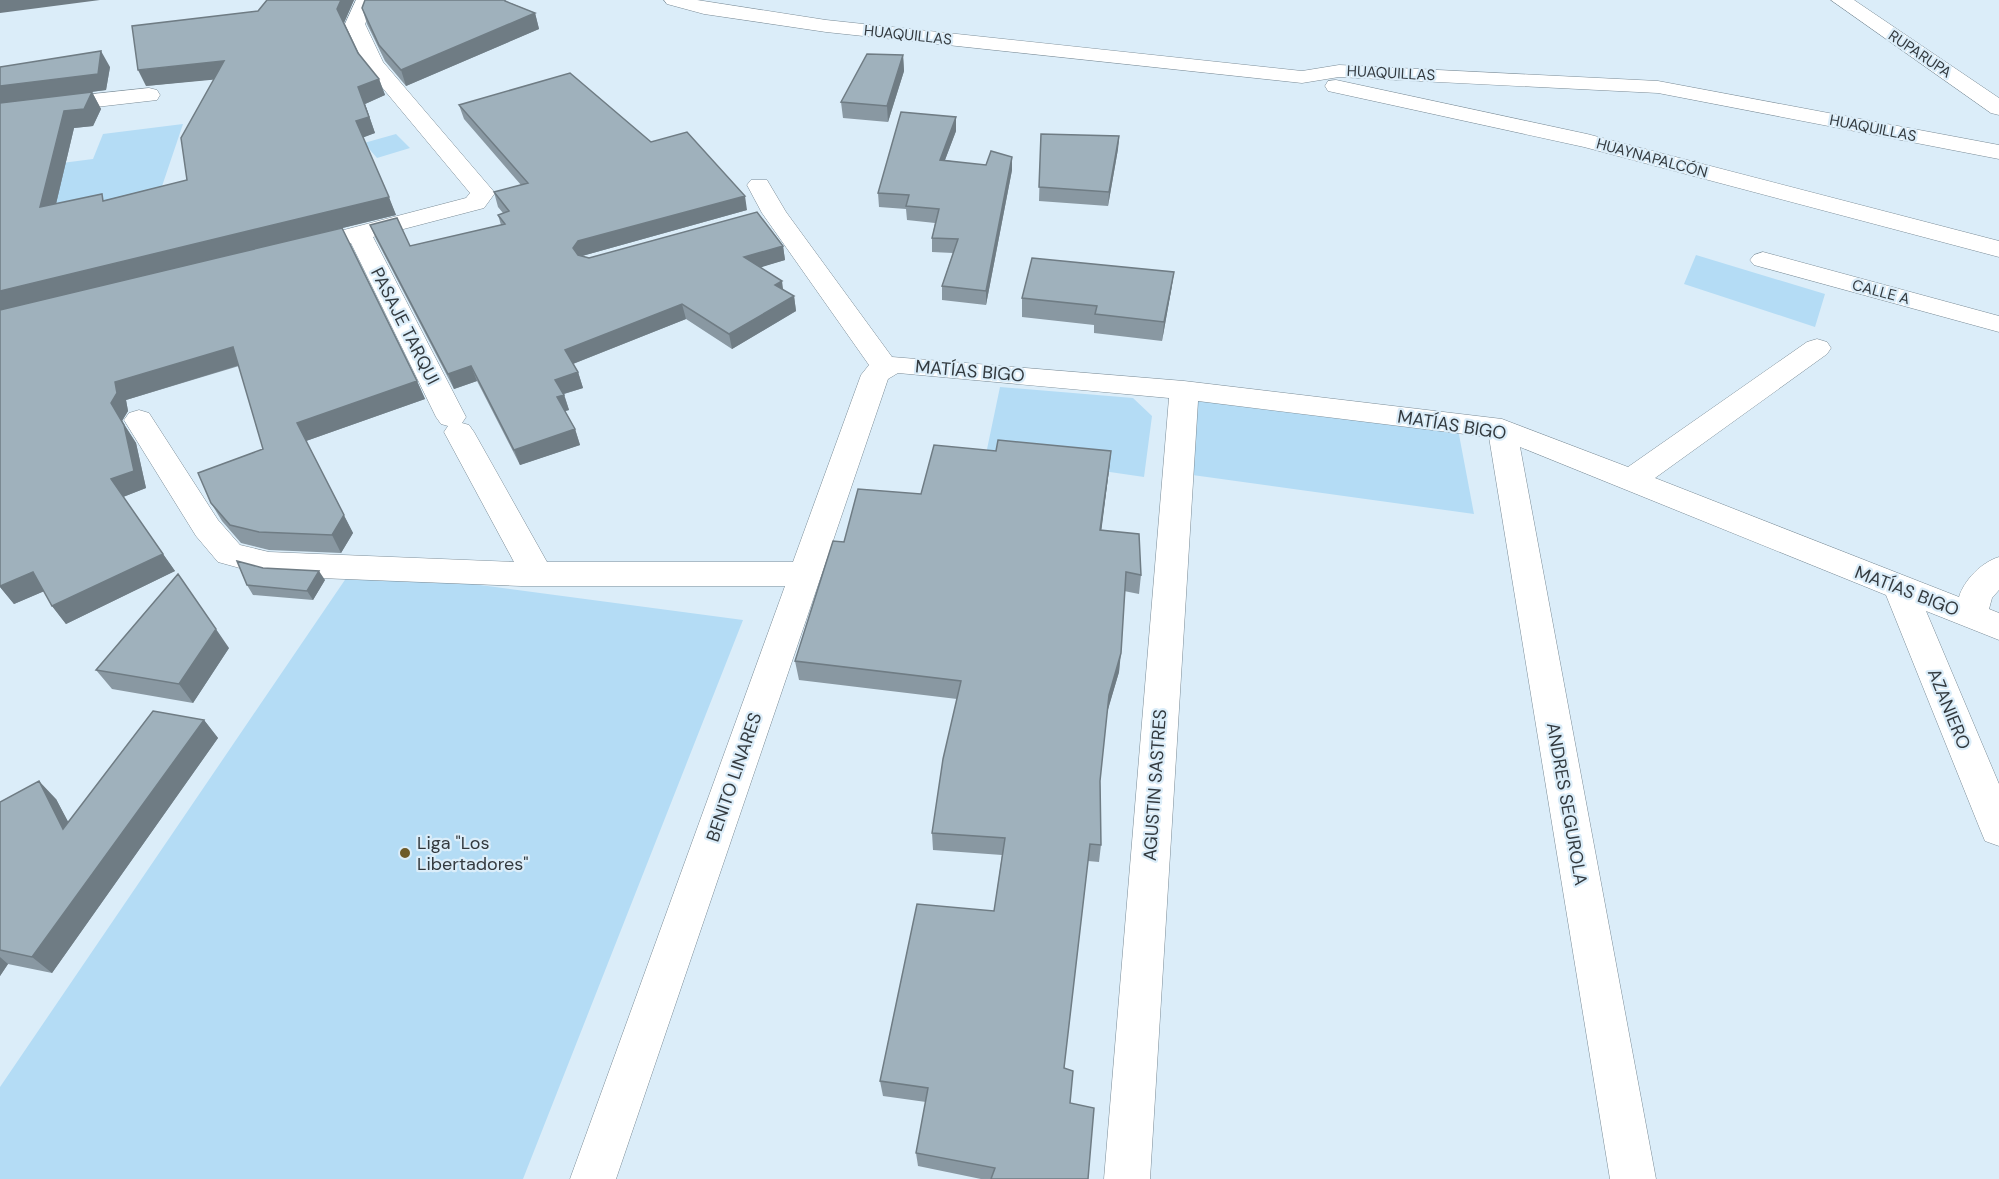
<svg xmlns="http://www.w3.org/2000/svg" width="1999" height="1179" viewBox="0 0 1999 1179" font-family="'DM Sans',sans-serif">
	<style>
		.green { fill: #b4dcf5 }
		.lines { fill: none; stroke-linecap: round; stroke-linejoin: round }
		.minor-casing { stroke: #7a8b96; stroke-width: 1 }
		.minor { fill: #fff; fill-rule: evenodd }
		.wall { fill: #8998a2 }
		.shaded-wall { fill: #6f7c84 }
		.building { fill: #9fb1bc; stroke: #6f7c84; stroke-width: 1.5 }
		.poi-dot { fill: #6d5b29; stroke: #dbedf9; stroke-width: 2 }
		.labels { text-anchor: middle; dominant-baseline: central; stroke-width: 4.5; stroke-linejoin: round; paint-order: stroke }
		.far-street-label { font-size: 15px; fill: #333a3f; stroke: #dbedf9 }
		.street-label { font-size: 18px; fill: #333a3f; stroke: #dbedf9 }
		.poi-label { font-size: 18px; fill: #333a3f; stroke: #dbedf9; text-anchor: start }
	</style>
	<rect width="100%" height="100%" fill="#dbedf9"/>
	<path class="green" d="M 183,124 L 156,204 L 0,227 L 0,171 L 93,159 L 103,134 Z
		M 396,134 L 410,148 L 377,158 L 364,143 Z
		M 1696,255 L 1825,294 L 1815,327 L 1684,284 Z
		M 1000,387 L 1133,398 L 1152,416 L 1144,477 L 986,454 Z
		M 1198,392 L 1457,424 L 1474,514 L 1178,473 Z
		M 353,568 L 743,620 L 523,1179 L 0,1179 L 0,1087 Z"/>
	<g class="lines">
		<defs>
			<path id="minor" d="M 356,0 L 376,0 L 365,24 L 383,62 L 495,193 L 484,208 L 373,237 L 466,417 L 462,423 L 469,425 L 474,432 L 547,562 L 793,562 L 861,375 L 869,365 L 762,213 L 747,185 L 751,180 L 767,180 L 786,212 L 892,357 L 1184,381 L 1502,419 L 1628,467 L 1807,342 L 1817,339 L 1827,342 L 1831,348 L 1827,354 L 1655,478 L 1959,597 C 1964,580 1982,562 1999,557 L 1999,590 L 1992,598 L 1989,609 L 1999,613 L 1999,640 L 1926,611 L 1999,784 L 1999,846 L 1985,841 L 1980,829 L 1886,595 L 1520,447 L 1656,1179 L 1610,1179 L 1489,437 L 1198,401 L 1150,1179 L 1104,1179 L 1169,398 L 898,373 L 888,379 L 616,1179 L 570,1179 L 785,586 L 521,586 L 269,576 L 218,562 L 196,536 L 124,420 L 129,413 L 139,410 L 149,413 L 218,520 L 240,545 L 269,552 L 514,562 L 444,432 L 448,426 L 441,424 L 436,417 L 351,243 L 303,256 L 294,253 L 290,248 L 294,243 L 466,198 L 470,193 L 366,68 L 345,24 Z
				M 664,0 L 697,0 L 826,20 L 1302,71 L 1339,65 L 1658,81 L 1999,145 L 1999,159 L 1658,93 L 1339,77 L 1302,83 L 826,32 L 704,14 L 667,4 Z
				M 1831,0 L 1854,0 L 1999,98 L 1999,115 L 1991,113 Z
				M 1336,80 L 1587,134 L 1999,241 L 1999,257 L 1584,147 L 1328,91 L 1325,86 L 1328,81 Z
				M 149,88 L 157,90 L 160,95 L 157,100 L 0,118 L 0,104 Z
				M 1763,252 L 1999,316 L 1999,332 L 1754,265 L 1750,260 L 1754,255 Z"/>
		</defs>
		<use href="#minor" class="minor-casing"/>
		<use href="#minor" class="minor"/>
	</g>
	<path class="wall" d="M 267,0 L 354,0 L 344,23 L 358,53 L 379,79 L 385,95 L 365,104 L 375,133 L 363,137 L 396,215 L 227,256 L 417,381 L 425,399 L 306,441 L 353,533 L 341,553 L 269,550 L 241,543 L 222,521 L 211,503 L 263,449 L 239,366 L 126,400 L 128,411 L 122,421 L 136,443 L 146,488 L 123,497 L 175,571 L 66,624 L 52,606 L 44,591 L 14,604 L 0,587 L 0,67 L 110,67 L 106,90 L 82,93 L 92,92 L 101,109 L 93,126 L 74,128 L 56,204 L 106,200 L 187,180 L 214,79 L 146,86 L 258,11 Z
		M 511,3 L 535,13 L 539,29 L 406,86 L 385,61 L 367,24 L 362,8 Z
		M 903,55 L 904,71 L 888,122 L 843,118 L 841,102 Z
		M 459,105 L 651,142 L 747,210 L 582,256 L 589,258 L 783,246 L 785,260 L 760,267 L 783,290 L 794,296 L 796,311 L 732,349 L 686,319 L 573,364 L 578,372 L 583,388 L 564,394 L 569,410 L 565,411 L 575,429 L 580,445 L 520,465 L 477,381 L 454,389 L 376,239 L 370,225 L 410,246 L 501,225 L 498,215 L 503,213 L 498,207 L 494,192 L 521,185 L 464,119 Z
		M 956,117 L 956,131 L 945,160 L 1012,170 L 986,305 L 942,300 L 942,286 L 953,253 L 932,252 L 932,238 L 935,223 L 907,220 L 906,209 L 879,207 L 878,193 Z
		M 1041,134 L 1119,136 L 1118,149 L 1108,206 L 1039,201 Z
		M 1174,272 L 1171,291 L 1162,341 L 1094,333 L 1094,325 L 1022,317 L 1022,298 Z
		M 996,451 L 1111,451 L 1109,470 L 1101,531 L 1141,575 L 1139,594 L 1124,591 L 1119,672 L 1107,712 L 1100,781 L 1101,845 L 1099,862 L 1088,861 L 1064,1068 L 1070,1103 L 1088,1179 L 981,1179 L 918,1166 L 916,1153 L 926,1102 L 883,1096 L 880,1081 L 994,911 L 1002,855 L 933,850 L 932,833 L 957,699 L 799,680 L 795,661 L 844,542 L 921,494 Z
		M 263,568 L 325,580 L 313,600 L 253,595 L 247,585 Z
		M 229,648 L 193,703 L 112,689 L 96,670 Z
		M 204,720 L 218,738 L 52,973 L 8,964 L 0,976 L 0,802 L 56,799 L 68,822 Z"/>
	<path class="shaded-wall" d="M 0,0 L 100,0 L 0,13 Z
		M 341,0 L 354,0 L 343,25 L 337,9 Z
		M 535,13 L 539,29 L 406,86 L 401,70 Z
		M 101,51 L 110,67 L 106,90 L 0,104 L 0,86 Z
		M 903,55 L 904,71 L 888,122 L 887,106 Z
		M 224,61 L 231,78 L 146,86 L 138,70 Z
		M 379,79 L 385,95 L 365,104 L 375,133 L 362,138 L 356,121 L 358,87 Z
		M 92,92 L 101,109 L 93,126 L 74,128 L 51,225 L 40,207 L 64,111 Z
		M 956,117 L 956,131 L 940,173 L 940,160 Z
		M 1119,136 L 1118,149 L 1108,206 L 1109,192 Z
		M 1012,157 L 1012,170 L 986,305 L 986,291 Z
		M 745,196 L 747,210 L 582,256 L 577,263 L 573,248 L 578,241 Z
		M 389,197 L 396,215 L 0,311 L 0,291 Z
		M 783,246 L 785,260 L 746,272 L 744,257 Z
		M 1174,272 L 1171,291 L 1162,341 L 1164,322 Z
		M 782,281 L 784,296 L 775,285 Z
		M 794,296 L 796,311 L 732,349 L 729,334 Z
		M 682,304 L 686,319 L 570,365 L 565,350 Z
		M 233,347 L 243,364 L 126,400 L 128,411 L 122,421 L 136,443 L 146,488 L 123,497 L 111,479 L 111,403 L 115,382 Z
		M 471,366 L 477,381 L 454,389 L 448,374 Z
		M 578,372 L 583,388 L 560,395 L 555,380 Z
		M 417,381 L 425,399 L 306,441 L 353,533 L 341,553 L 332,535 L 297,423 Z
		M 564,395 L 569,410 L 562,412 L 557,397 Z
		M 575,429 L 580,445 L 520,465 L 514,450 Z
		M 1111,451 L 1109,470 L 1099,549 L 1100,530 Z
		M 163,554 L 175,571 L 66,624 L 52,606 Z
		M 319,571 L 325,580 L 313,600 L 307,591 Z
		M 33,572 L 47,590 L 14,604 L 0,587 L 0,586 Z
		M 216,629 L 229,648 L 193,703 L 179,684 Z
		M 1121,653 L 1119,672 L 1107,713 L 1109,695 Z
		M 204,720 L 218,738 L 52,973 L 32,957 Z
		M 39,781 L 56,799 L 81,846 L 63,829 Z
		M 0,957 L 8,964 L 0,976 Z"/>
	<path class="building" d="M 267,0 L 341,0 L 337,9 L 358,53 L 379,79 L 358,87 L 369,117 L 356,121 L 389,197 L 0,291 L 0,103 L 92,92 L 84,109 L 64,111 L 40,207 L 102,194 L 103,201 L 187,180 L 181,138 L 224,61 L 138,70 L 132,26 L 258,11 Z
		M 365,0 L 505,0 L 505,1 L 535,13 L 401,70 L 379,45 L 362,8 Z
		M 101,51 L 98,74 L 0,86 L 0,67 Z
		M 867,54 L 903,55 L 887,106 L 841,102 Z
		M 570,73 L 651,142 L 687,132 L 745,196 L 578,241 L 573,248 L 578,255 L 589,258 L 757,212 L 783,246 L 744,257 L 782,281 L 775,285 L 794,296 L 729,334 L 682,304 L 565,350 L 578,372 L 555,380 L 564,395 L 557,397 L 575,429 L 514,450 L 471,366 L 448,374 L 370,225 L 397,218 L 410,246 L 505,224 L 498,215 L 509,211 L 494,192 L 528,183 L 459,105 Z
		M 901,112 L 956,117 L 940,160 L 986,165 L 991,151 L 1012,157 L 986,291 L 942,286 L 958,239 L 932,238 L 939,209 L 906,206 L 909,195 L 878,193 Z
		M 1041,134 L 1119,136 L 1109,192 L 1039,187 Z
		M 342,228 L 417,381 L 297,423 L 344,515 L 332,535 L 259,532 L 230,525 L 211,503 L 198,473 L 263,449 L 233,347 L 115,382 L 117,393 L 111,403 L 124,425 L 134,471 L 111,479 L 163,554 L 52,606 L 33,572 L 0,586 L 0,310 Z
		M 1032,258 L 1174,272 L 1164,322 L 1095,314 L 1097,306 L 1022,298 Z
		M 998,440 L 1111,451 L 1100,530 L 1139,534 L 1141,575 L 1126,572 L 1121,653 L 1109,695 L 1100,781 L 1101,845 L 1090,844 L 1064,1068 L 1073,1071 L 1070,1103 L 1094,1108 L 1088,1179 L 991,1179 L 995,1168 L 916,1153 L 928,1088 L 880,1081 L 917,904 L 994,911 L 1005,838 L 932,833 L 943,759 L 961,681 L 795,661 L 833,541 L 844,542 L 858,489 L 921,494 L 934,445 L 996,451 Z
		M 237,561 L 263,568 L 319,571 L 307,591 L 247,585 Z
		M 178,574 L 216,629 L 179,684 L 96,670 Z
		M 153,711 L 204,720 L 32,957 L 0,950 L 0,802 L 39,781 L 63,829 Z"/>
	<circle class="poi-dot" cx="405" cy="853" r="6"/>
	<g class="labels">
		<g class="far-street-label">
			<text transform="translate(908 35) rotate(6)">HUAQUILLAS</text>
			<text transform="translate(1920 54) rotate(34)">RUPARUPA</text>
			<text transform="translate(1391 73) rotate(3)">HUAQUILLAS</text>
			<text transform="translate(1873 128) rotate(11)">HUAQUILLAS</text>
			<text transform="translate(1652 158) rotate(15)">HUAYNAPALCÓN</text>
			<text transform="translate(1881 292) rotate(15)">CALLE A</text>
		</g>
		<g class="street-label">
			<text transform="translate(405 326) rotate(63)">PASAJE TARQUI</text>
			<text transform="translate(970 371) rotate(5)">MATÍAS BIGO</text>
			<text transform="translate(1452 425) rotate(9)">MATÍAS BIGO</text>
			<text transform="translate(1907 591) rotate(21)">MATÍAS BIGO</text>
			<text transform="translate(1949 709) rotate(68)">AZANIERO</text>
			<text transform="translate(734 777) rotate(-71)">BENITO LINARES</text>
			<text transform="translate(1155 785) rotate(-86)">AGUSTIN SASTRES</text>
			<text transform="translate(1567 804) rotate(80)">ANDRES SEGUROLA</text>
		</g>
		<g class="poi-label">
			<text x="417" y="843">Liga "Los<tspan x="417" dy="21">Libertadores"</tspan></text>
		</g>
	</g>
</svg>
